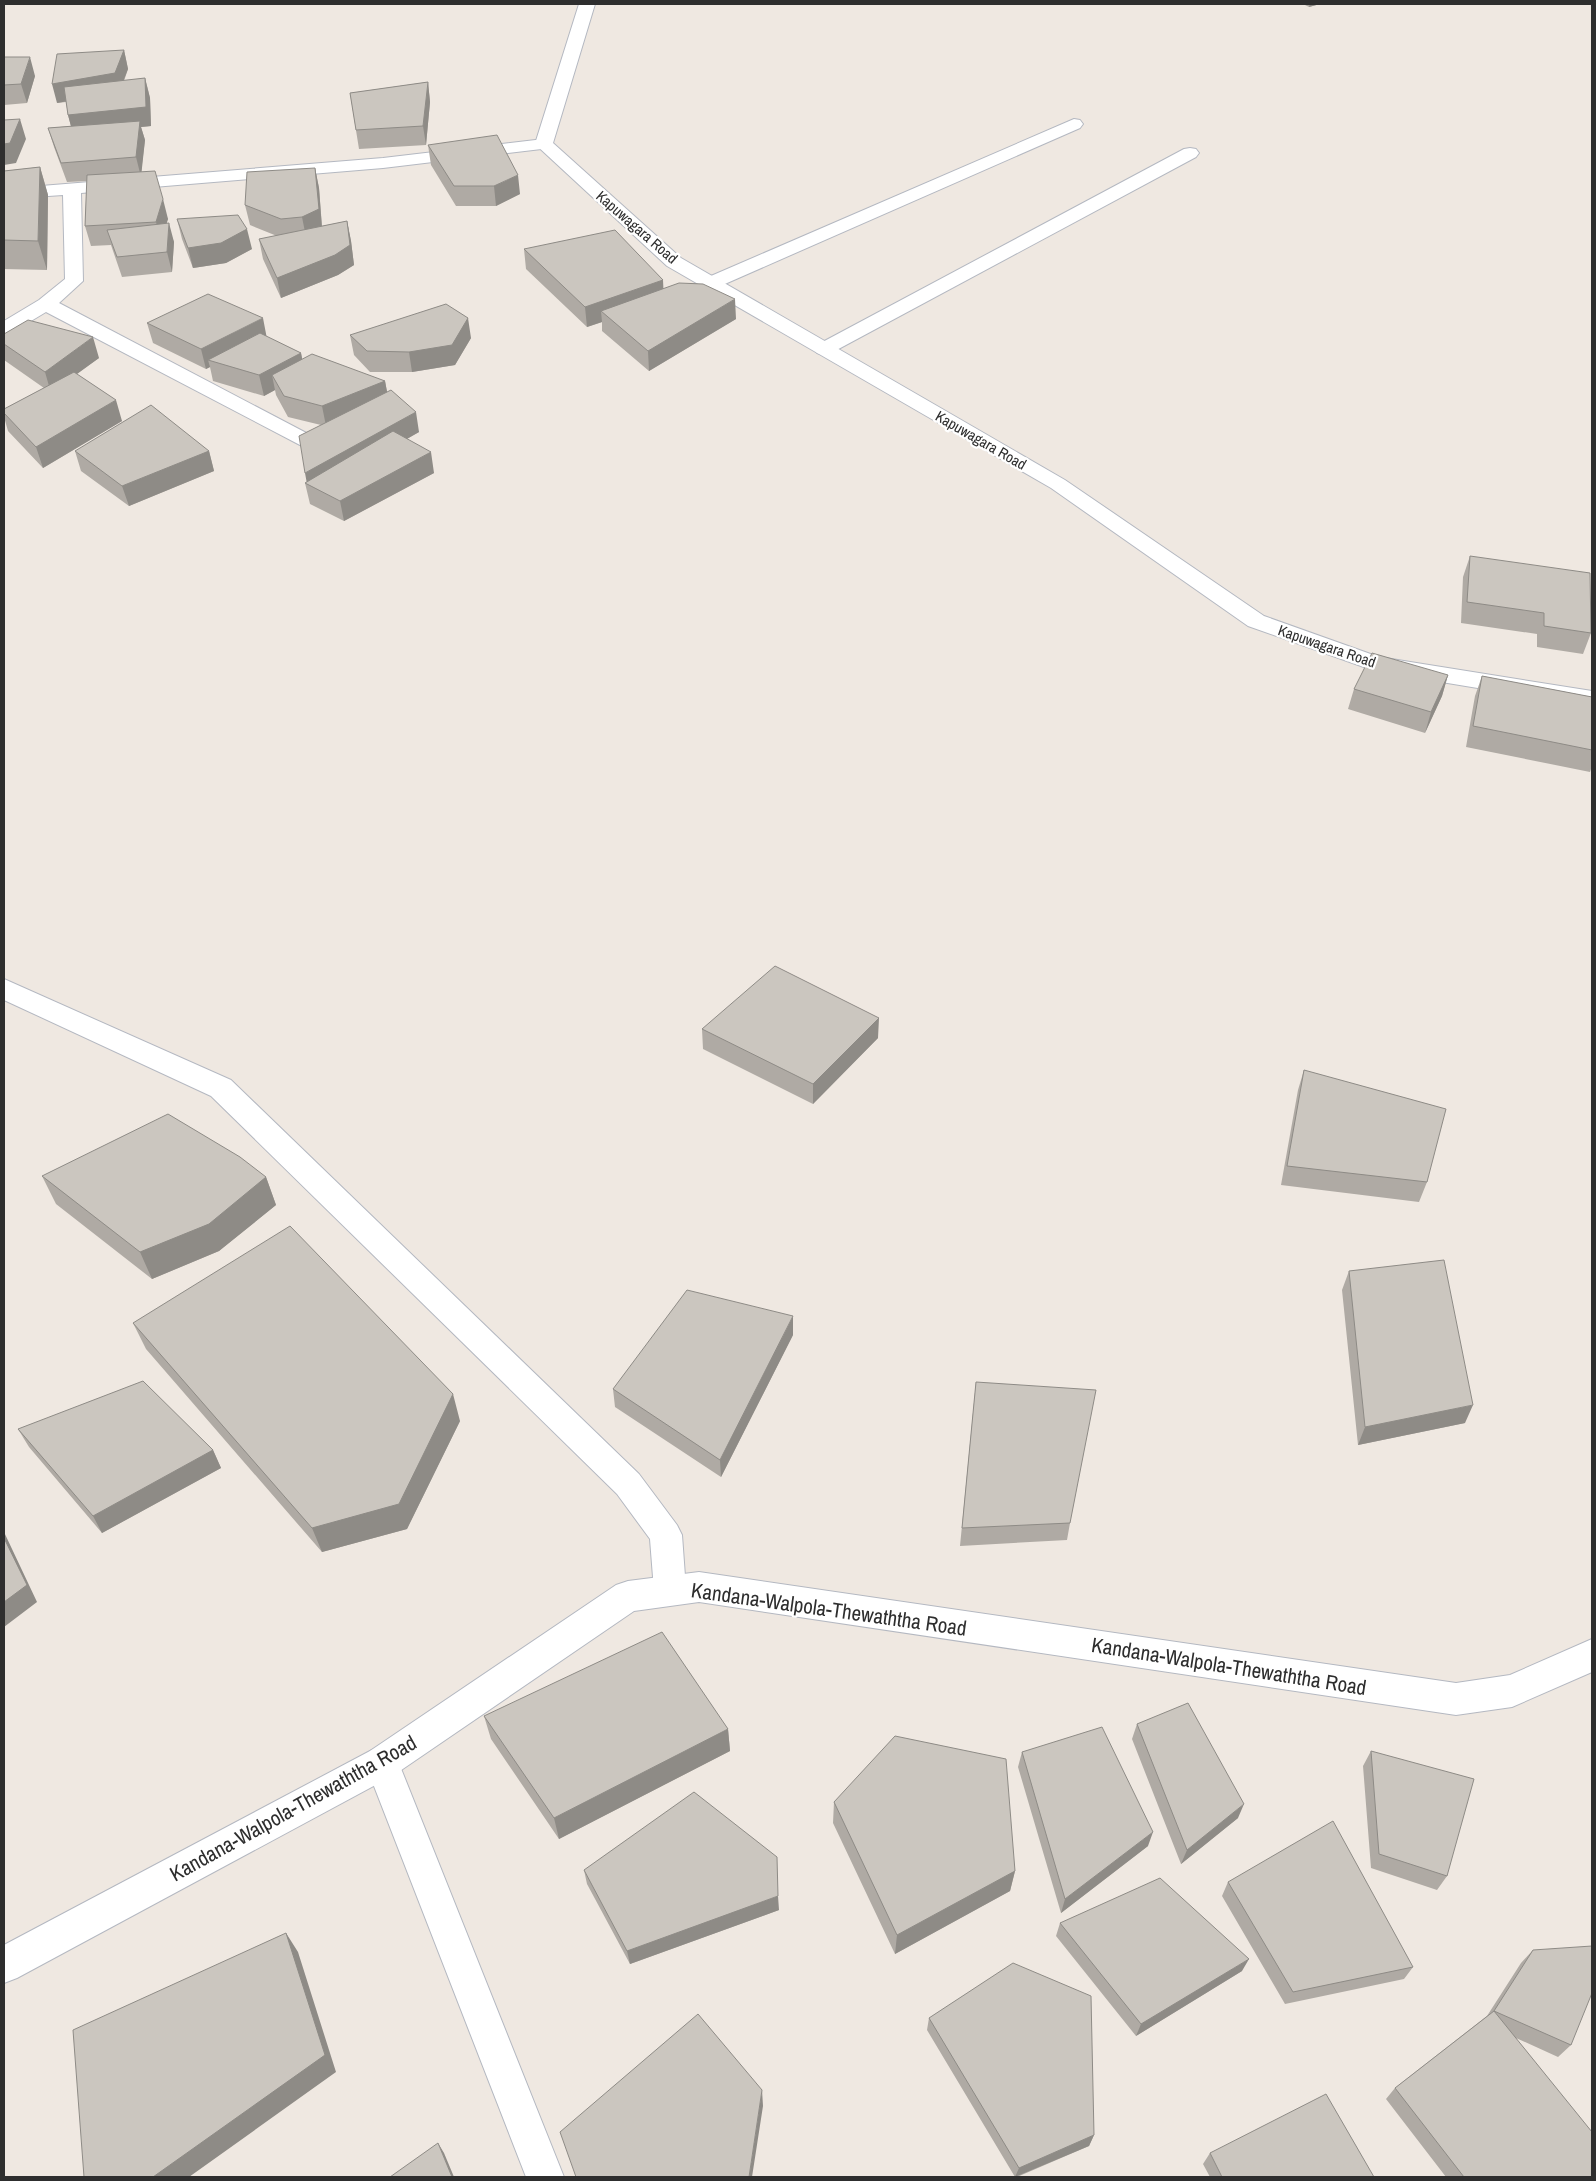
<svg xmlns="http://www.w3.org/2000/svg" width="1596" height="2181" viewBox="0 0 1596 2181" font-family="'Archivo Narrow',sans-serif">
	<style>
		.lines { fill: none; stroke-linecap: round; stroke-linejoin: round }
		.minor-casing { stroke: #b4b8c1; stroke-width: 2 }
		.tertiary-casing { stroke: #b4b8c1; stroke-width: 2 }
		.minor { fill: #fff; fill-rule: evenodd }
		.tertiary { fill: #fff; fill-rule: evenodd }
		.wall { fill: #afaaa4 }
		.shaded-wall { fill: #8e8b86 }
		.building { fill: #cbc6bf; stroke: #8e8b86 }
		.labels { text-anchor: middle; dominant-baseline: central; stroke-width: 4.5; stroke-linejoin: round; paint-order: stroke }
		.far-street-label { font-size: 15px; fill: #2e2e2e; stroke: #fff }
		.near-street-label { font-size: 21px; fill: #2e2e2e; stroke: #fff }
	</style>
	<rect width="100%" height="100%" fill="#efe8e1"/>
	<g class="lines">
		<defs>
			<path id="minor" d="M 1074,119 L 1080,120 L 1083,124 L 1080,128 L 718,287 L 711,289 L 704,287 L 702,283 L 704,279 Z
				M 544,139 L 550,140 L 553,144 L 550,148 L 383,168 L 81,193 L 83,281 L 59,303 L 314,437 L 317,441 L 314,445 L 307,447 L 300,445 L 46,312 L 11,333 L 4,335 L 4,321 L 39,300 L 65,279 L 63,195 L 4,199 L 4,189 L 383,158 Z
				M 1190,148 L 1196,149 L 1199,153 L 1196,157 L 831,353 L 824,355 L 817,353 L 814,349 L 817,345 L 1184,149 Z
				M 4,979 L 231,1080 L 639,1474 L 677,1525 L 682,1535 L 686,1590 L 682,1601 L 670,1605 L 658,1601 L 654,1590 L 650,1539 L 617,1494 L 211,1096 L 4,1000 Z
				M 382,1746 L 394,1751 L 564,2177 L 526,2177 L 365,1763 L 370,1751 Z"/>
			<path id="tertiary" d="M 579,4 L 595,4 L 553,143 L 681,258 L 1065,480 L 1264,616 L 1379,657 L 1592,691 L 1592,707 L 1375,671 L 1248,626 L 1051,488 L 667,266 L 535,144 Z
				M 699,1572 L 1456,1683 L 1510,1675 L 1592,1639 L 1592,1672 L 1512,1707 L 1456,1715 L 699,1602 L 634,1611 L 394,1775 L 17,1978 L 4,1983 L 4,1945 L 370,1751 L 616,1585 L 628,1581 Z"/>
		</defs>
		<use href="#minor" class="minor-casing"/>
		<use href="#tertiary" class="tertiary-casing"/>
		<use href="#minor" class="minor"/>
		<use href="#tertiary" class="tertiary"/>
	</g>
	<path class="wall" d="M 1303,4 L 1320,4 L 1309,7 Z
		M 124,50 L 128,69 L 124,81 L 145,78 L 150,98 L 151,126 L 141,127 L 145,140 L 141,172 L 168,219 L 166,223 L 174,242 L 172,272 L 122,277 L 111,245 L 91,246 L 85,226 L 87,181 L 67,182 L 54,147 L 48,128 L 71,126 L 68,115 L 66,102 L 57,103 Z
		M 4,57 L 35,76 L 27,103 L 4,105 Z
		M 428,82 L 430,102 L 426,145 L 359,149 L 350,93 Z
		M 428,145 L 520,194 L 496,206 L 456,206 L 431,165 Z
		M 40,167 L 48,195 L 47,270 L 4,269 L 4,171 Z
		M 315,168 L 319,188 L 322,226 L 347,221 L 351,241 L 354,265 L 338,275 L 281,298 L 263,259 L 259,239 L 277,236 L 250,225 L 245,205 Z
		M 177,219 L 252,249 L 226,263 L 193,268 L 182,239 Z
		M 524,249 L 663,280 L 663,289 L 736,319 L 649,371 L 602,331 L 602,322 L 587,327 L 526,269 Z
		M 147,323 L 267,337 L 301,353 L 302,359 L 385,381 L 387,392 L 419,432 L 407,439 L 434,473 L 344,521 L 310,504 L 305,483 L 307,482 L 321,425 L 288,417 L 276,395 L 275,390 L 264,396 L 213,381 L 210,367 L 206,369 L 153,343 Z
		M 4,334 L 99,358 L 76,374 L 122,421 L 43,468 L 8,431 L 4,417 L 4,409 L 44,388 L 4,360 Z
		M 350,335 L 471,338 L 455,365 L 412,372 L 370,372 L 354,355 Z
		M 75,451 L 209,451 L 214,471 L 129,506 L 81,471 Z
		M 1470,556 L 1591,633 L 1583,654 L 1537,647 L 1537,634 L 1461,623 L 1463,577 Z
		M 1448,675 L 1442,696 L 1425,733 L 1348,709 L 1354,689 Z
		M 1482,676 L 1592,697 L 1592,766 L 1590,772 L 1466,747 L 1475,696 Z
		M 702,1029 L 878,1038 L 813,1104 L 703,1049 Z
		M 1304,1070 L 1427,1182 L 1419,1202 L 1281,1185 L 1298,1090 Z
		M 42,1176 L 266,1177 L 276,1205 L 219,1251 L 152,1279 L 56,1204 Z
		M 1349,1271 L 1465,1423 L 1358,1445 L 1342,1290 Z
		M 133,1323 L 460,1421 L 407,1529 L 322,1552 L 146,1349 Z
		M 793,1335 L 721,1477 L 615,1407 L 613,1389 Z
		M 976,1382 L 1070,1523 L 1067,1540 L 960,1546 Z
		M 18,1429 L 213,1450 L 221,1468 L 102,1533 L 29,1447 Z
		M 484,1716 L 728,1729 L 730,1751 L 559,1839 L 491,1739 Z
		M 1137,1724 L 1238,1818 L 1181,1864 L 1132,1739 Z
		M 1371,1751 L 1447,1876 L 1437,1890 L 1371,1868 L 1363,1766 Z
		M 1022,1752 L 1148,1846 L 1061,1913 L 1018,1767 Z
		M 834,1802 L 1015,1871 L 1010,1891 L 895,1954 L 833,1823 Z
		M 584,1870 L 779,1910 L 630,1964 L 587,1884 Z
		M 1228,1882 L 1413,1967 L 1404,1979 L 1285,2004 L 1222,1896 Z
		M 1060,1923 L 1242,1971 L 1136,2036 L 1056,1936 Z
		M 1533,1950 L 1571,2045 L 1558,2057 L 1516,2038 L 1592,2177 L 1446,2177 L 1386,2099 L 1395,2088 L 1487,2016 L 1521,1963 Z
		M 929,2018 L 1094,2135 L 1089,2146 L 1017,2177 L 1015,2177 L 927,2030 Z
		M 1210,2153 L 1374,2177 L 1210,2177 L 1203,2164 Z"/>
	<path class="shaded-wall" d="M 1310,4 L 1320,4 L 1309,7 Z
		M 124,50 L 128,69 L 119,92 L 57,103 L 52,84 Z
		M 30,57 L 35,76 L 27,103 L 21,84 Z
		M 145,78 L 150,98 L 151,126 L 141,127 L 145,140 L 141,177 L 136,157 L 73,134 L 68,115 Z
		M 428,82 L 430,102 L 426,145 L 423,126 Z
		M 20,119 L 26,139 L 16,163 L 4,165 L 4,144 Z
		M 40,167 L 48,195 L 47,270 L 38,241 Z
		M 315,168 L 319,188 L 322,229 L 306,237 L 302,217 Z
		M 518,175 L 520,194 L 496,206 L 494,186 Z
		M 163,199 L 168,219 L 161,242 L 156,222 Z
		M 347,221 L 351,241 L 354,265 L 338,275 L 281,298 L 277,278 Z
		M 169,223 L 174,242 L 172,272 L 167,252 Z
		M 247,229 L 252,249 L 226,263 L 193,268 L 188,248 Z
		M 663,280 L 664,301 L 601,311 L 602,322 L 587,327 L 585,307 Z
		M 735,299 L 736,319 L 649,371 L 648,351 Z
		M 263,318 L 267,339 L 208,360 L 210,367 L 206,369 L 201,349 Z
		M 468,318 L 471,338 L 455,365 L 412,372 L 409,352 Z
		M 93,337 L 99,358 L 51,393 L 45,372 Z
		M 301,353 L 305,373 L 272,375 L 275,390 L 264,396 L 259,375 Z
		M 385,381 L 389,402 L 326,426 L 322,406 Z
		M 116,400 L 122,421 L 43,468 L 36,447 Z
		M 416,412 L 419,432 L 318,489 L 307,484 L 305,473 Z
		M 209,451 L 214,471 L 129,506 L 122,486 Z
		M 431,452 L 434,473 L 344,521 L 340,501 Z
		M 1448,675 L 1442,696 L 1425,733 L 1431,712 Z
		M 879,1018 L 878,1038 L 813,1104 L 813,1084 Z
		M 266,1177 L 276,1205 L 219,1251 L 152,1279 L 140,1252 Z
		M 793,1316 L 793,1335 L 721,1477 L 720,1460 Z
		M 453,1394 L 460,1421 L 407,1529 L 322,1552 L 312,1528 Z
		M 1473,1405 L 1465,1423 L 1358,1445 L 1365,1427 Z
		M 213,1450 L 221,1468 L 102,1533 L 93,1516 Z
		M 4,1532 L 37,1602 L 4,1627 Z
		M 728,1729 L 730,1751 L 559,1839 L 554,1818 Z
		M 1244,1804 L 1238,1818 L 1181,1864 L 1187,1850 Z
		M 1153,1832 L 1148,1846 L 1061,1913 L 1065,1899 Z
		M 1015,1871 L 1010,1891 L 895,1954 L 897,1935 Z
		M 778,1896 L 779,1910 L 630,1964 L 627,1951 Z
		M 286,1933 L 298,1952 L 336,2072 L 189,2177 L 153,2177 Z
		M 1249,1959 L 1242,1971 L 1136,2036 L 1141,2024 Z
		M 762,2090 L 763,2106 L 752,2177 L 749,2177 Z
		M 1094,2135 L 1089,2146 L 1015,2177 L 1019,2168 Z
		M 438,2143 L 444,2153 L 454,2177 L 452,2177 Z"/>
	<path class="building" d="M 124,50 L 115,73 L 52,84 L 57,54 Z
		M 4,57 L 30,57 L 21,84 L 4,85 Z
		M 145,78 L 146,107 L 68,115 L 64,87 Z
		M 428,82 L 423,126 L 356,130 L 350,93 Z
		M 20,119 L 10,143 L 4,144 L 4,120 Z
		M 140,121 L 136,157 L 61,163 L 48,128 Z
		M 497,135 L 518,175 L 494,186 L 454,186 L 428,145 Z
		M 40,167 L 38,241 L 4,240 L 4,171 Z
		M 315,168 L 319,209 L 302,217 L 281,219 L 245,205 L 247,172 Z
		M 155,171 L 163,199 L 156,222 L 85,226 L 87,175 Z
		M 238,215 L 247,229 L 221,243 L 188,248 L 177,219 Z
		M 347,221 L 350,245 L 335,255 L 277,278 L 259,239 Z
		M 169,223 L 167,252 L 117,257 L 107,230 Z
		M 615,230 L 663,280 L 585,307 L 524,249 Z
		M 679,283 L 703,284 L 735,299 L 648,351 L 601,311 Z
		M 208,294 L 263,318 L 201,349 L 147,323 Z
		M 446,304 L 468,318 L 452,345 L 409,352 L 367,351 L 350,335 Z
		M 28,320 L 93,337 L 45,372 L 4,344 L 4,334 Z
		M 260,333 L 301,353 L 259,375 L 208,360 Z
		M 312,354 L 385,381 L 322,406 L 284,396 L 272,375 Z
		M 74,372 L 116,400 L 36,447 L 4,413 L 4,409 Z
		M 391,390 L 416,412 L 305,473 L 299,436 Z
		M 151,405 L 209,451 L 122,486 L 75,451 Z
		M 393,431 L 431,452 L 340,501 L 305,483 Z
		M 1470,556 L 1590,573 L 1591,633 L 1544,626 L 1544,613 L 1467,602 Z
		M 1372,653 L 1448,675 L 1431,712 L 1354,689 Z
		M 1482,676 L 1592,697 L 1592,750 L 1473,726 Z
		M 775,966 L 879,1018 L 813,1084 L 702,1029 Z
		M 1304,1070 L 1446,1109 L 1427,1182 L 1287,1166 Z
		M 168,1114 L 240,1157 L 266,1177 L 209,1224 L 140,1252 L 42,1176 Z
		M 290,1226 L 453,1394 L 399,1504 L 312,1528 L 133,1323 Z
		M 1444,1260 L 1473,1405 L 1365,1427 L 1349,1271 Z
		M 687,1290 L 793,1316 L 720,1460 L 613,1389 Z
		M 143,1381 L 213,1450 L 93,1516 L 18,1429 Z
		M 976,1382 L 1096,1390 L 1070,1523 L 962,1528 Z
		M 4,1538 L 27,1585 L 4,1602 Z
		M 662,1632 L 728,1729 L 554,1818 L 484,1716 Z
		M 1188,1703 L 1244,1804 L 1187,1850 L 1137,1724 Z
		M 1102,1727 L 1153,1832 L 1065,1899 L 1022,1752 Z
		M 895,1736 L 1006,1759 L 1015,1871 L 897,1935 L 834,1802 Z
		M 1371,1751 L 1474,1779 L 1447,1876 L 1379,1854 Z
		M 694,1792 L 777,1857 L 778,1896 L 627,1951 L 584,1870 Z
		M 1333,1821 L 1413,1967 L 1293,1992 L 1228,1882 Z
		M 1160,1878 L 1249,1959 L 1141,2024 L 1060,1923 Z
		M 286,1933 L 325,2055 L 153,2177 L 84,2177 L 73,2030 Z
		M 1592,1946 L 1592,1993 L 1571,2045 L 1494,2011 L 1533,1950 Z
		M 1013,1963 L 1091,1996 L 1094,2135 L 1019,2168 L 929,2018 Z
		M 1494,2011 L 1592,2132 L 1592,2177 L 1464,2177 L 1395,2088 Z
		M 698,2014 L 762,2090 L 749,2177 L 576,2177 L 560,2132 Z
		M 1326,2094 L 1374,2177 L 1222,2177 L 1210,2153 Z
		M 438,2143 L 452,2177 L 390,2177 Z"/>
	<g class="labels">
		<g class="far-street-label">
			<text transform="translate(637 227) rotate(41)">Kapuwagara Road</text>
			<text transform="translate(981 440) rotate(30)">Kapuwagara Road</text>
			<text transform="translate(1327 646) rotate(19)">Kapuwagara Road</text>
		</g>
		<g class="near-street-label">
			<text transform="translate(829 1609) rotate(8)">Kandana-Walpola-Thewaththa Road</text>
			<text transform="translate(1229 1666) rotate(9)">Kandana-Walpola-Thewaththa Road</text>
			<text transform="translate(293 1808) rotate(-29)">Kandana-Walpola-Thewaththa Road</text>
		</g>
	</g>
	<rect width="1596" height="2181" fill="none" stroke="#2e2e2e" stroke-width="10"/>
</svg>
